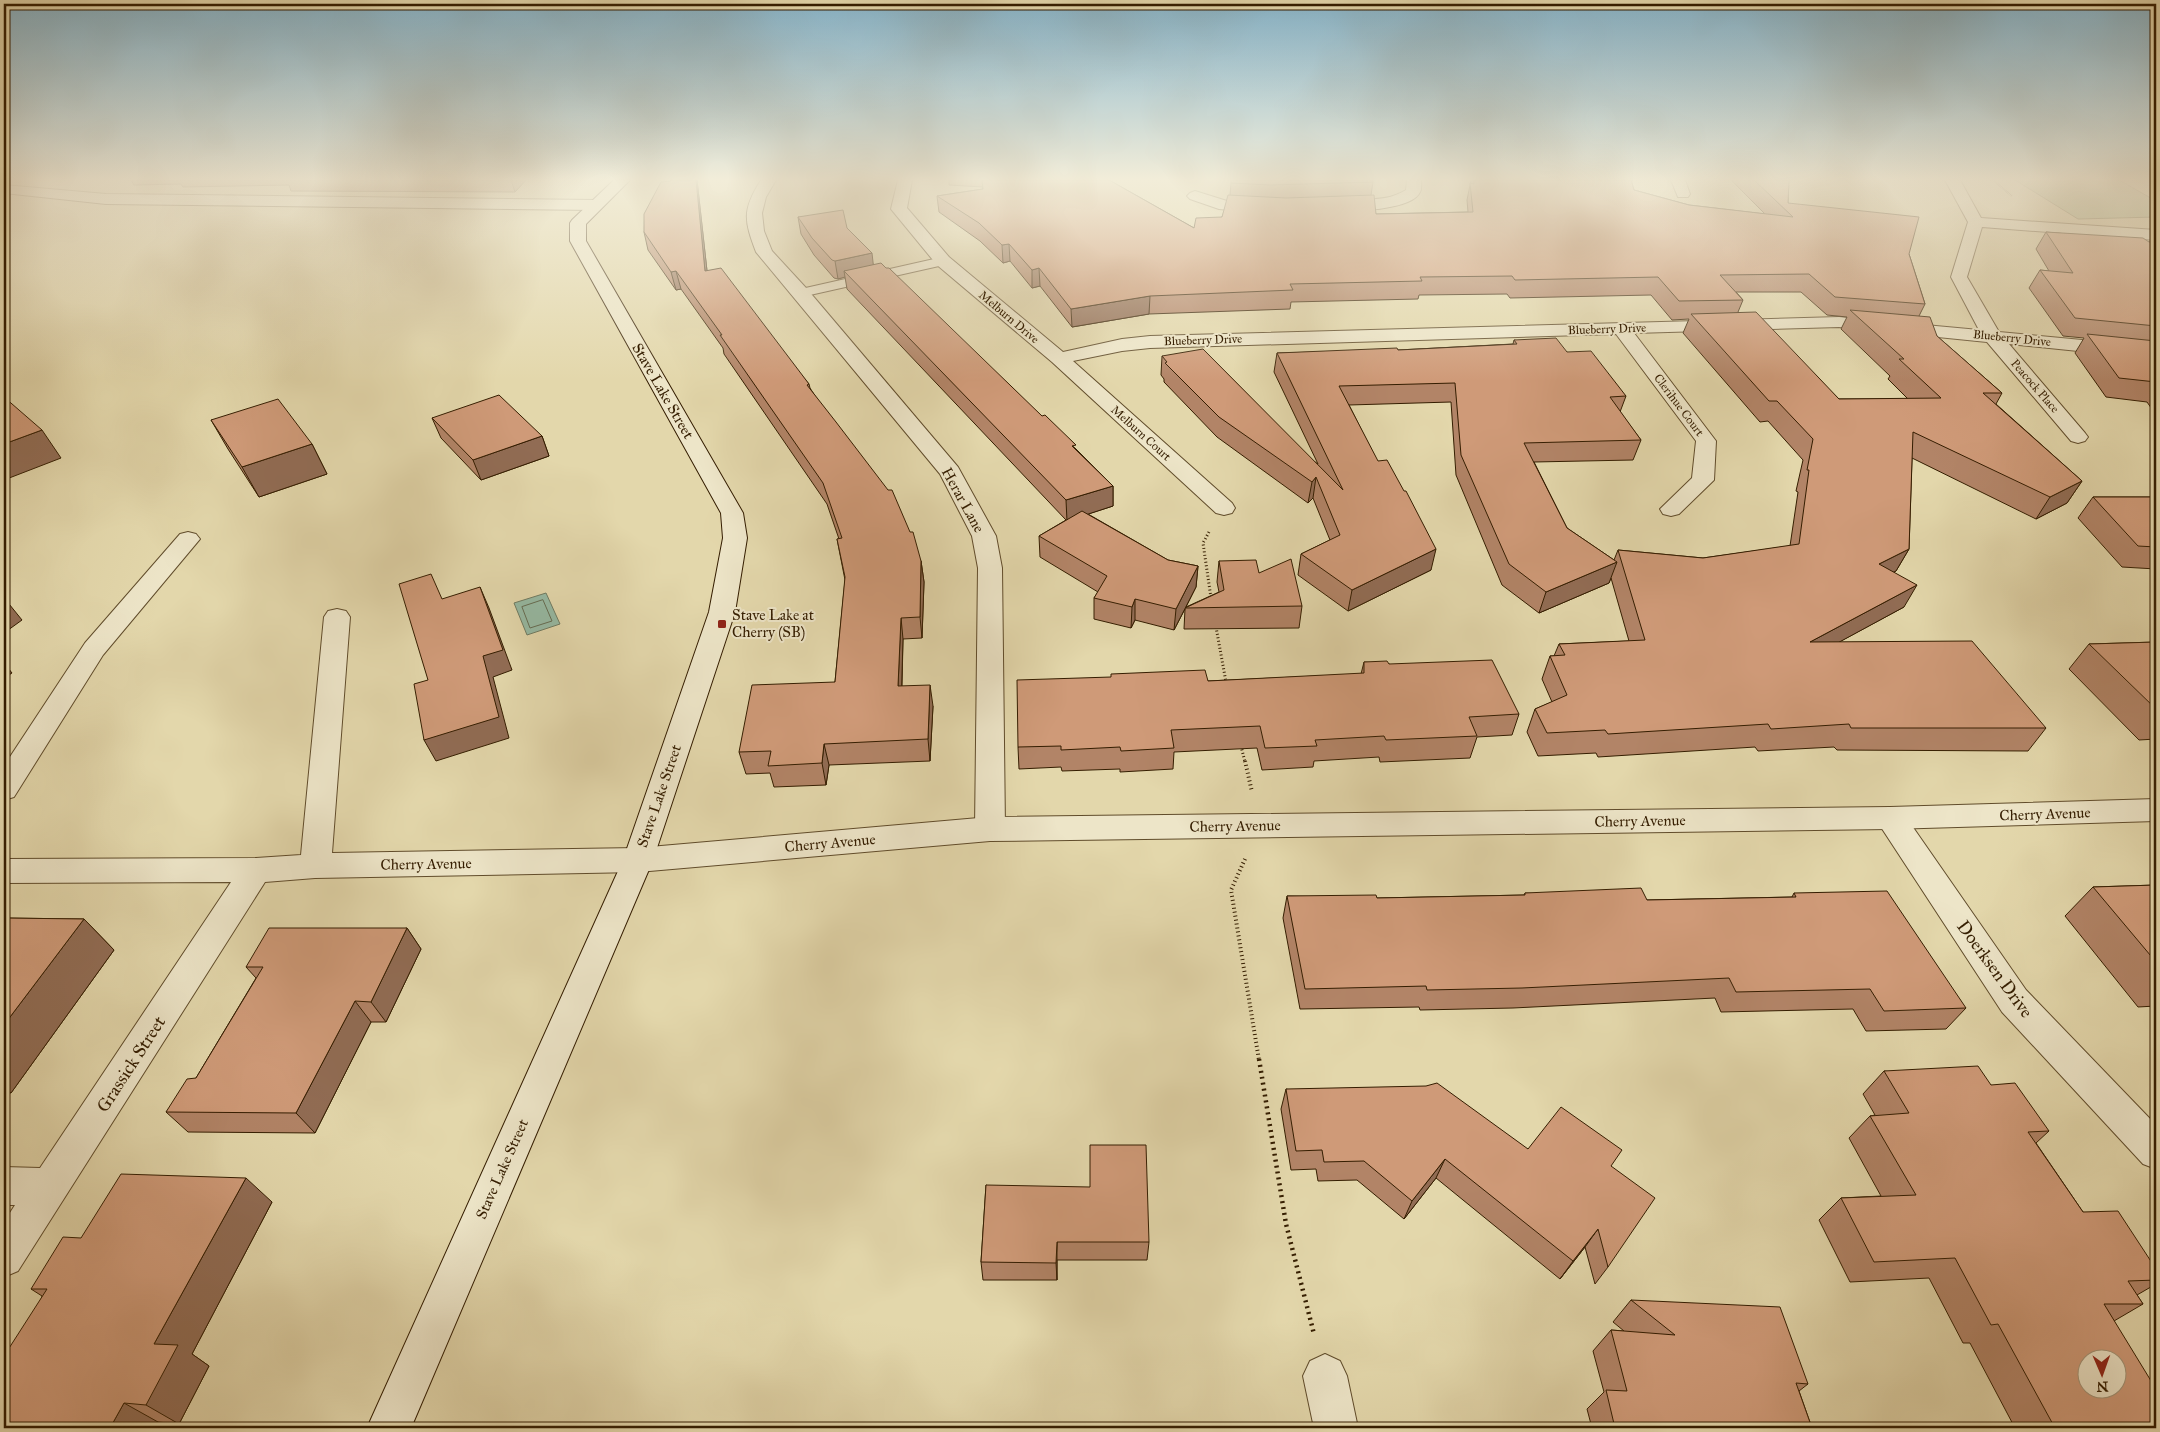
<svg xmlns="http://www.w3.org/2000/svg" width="2160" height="1432" viewBox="0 0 2160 1432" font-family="'IM FELL Great Primer',serif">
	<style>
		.green { fill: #adbf8e; stroke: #706e47 }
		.water { fill: #96baa4; stroke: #6f7b62 }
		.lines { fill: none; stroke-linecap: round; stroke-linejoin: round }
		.shore { stroke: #656c52; stroke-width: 1 }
		.service-casing { stroke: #604c2b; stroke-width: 2 }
		.minor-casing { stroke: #604c2b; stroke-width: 2 }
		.tertiary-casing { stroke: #604c2b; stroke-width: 2 }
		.secondary-casing { stroke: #341d00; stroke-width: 2 }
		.path-far3 { stroke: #341d00; stroke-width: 2; stroke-dasharray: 0.5 1; stroke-linecap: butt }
		.path-far2 { stroke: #341d00; stroke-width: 3; stroke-dasharray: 1 2.5; stroke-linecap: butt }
		.path-far1 { stroke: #341d00; stroke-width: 4; stroke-dasharray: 1 3; stroke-linecap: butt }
		.path { stroke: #341d00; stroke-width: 4.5; stroke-dasharray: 2 4; stroke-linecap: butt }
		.service { fill: #ede5c8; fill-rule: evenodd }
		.minor { fill: #ede5c8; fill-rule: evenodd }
		.tertiary { fill: #ede5c8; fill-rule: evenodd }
		.secondary { fill: #ede5c8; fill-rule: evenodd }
		.wall { fill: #b28467; stroke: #341d00; fill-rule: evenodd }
		.shaded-wall { fill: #916c54; stroke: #341d00 }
		.building { fill: #cf9a78; stroke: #341d00; fill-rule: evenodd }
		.poi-dot { fill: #8f2418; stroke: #ede5c8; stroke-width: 2 }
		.labels { text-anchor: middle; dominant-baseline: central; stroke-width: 4; stroke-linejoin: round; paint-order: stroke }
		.far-street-label { font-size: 12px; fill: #341d00; stroke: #ede5c8 }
		.street-label { font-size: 15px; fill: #341d00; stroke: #ede5c8 }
		.poi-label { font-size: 15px; fill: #341d00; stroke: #ede5c8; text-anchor: start }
		.near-street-label { font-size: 18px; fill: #341d00; stroke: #ede5c8 }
	</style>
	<rect width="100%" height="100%" fill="#e3d7ab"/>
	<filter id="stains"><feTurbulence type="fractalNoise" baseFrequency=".004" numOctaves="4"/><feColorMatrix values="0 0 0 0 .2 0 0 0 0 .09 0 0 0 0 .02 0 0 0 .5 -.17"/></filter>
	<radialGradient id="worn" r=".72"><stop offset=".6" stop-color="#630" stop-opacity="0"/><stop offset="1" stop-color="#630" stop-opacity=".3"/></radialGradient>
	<path class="green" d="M 2015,180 L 2119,180 L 2156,201 L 2156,217 L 2078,219 Z"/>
	<path class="water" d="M 546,593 L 560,624 L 527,635 L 514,603 Z"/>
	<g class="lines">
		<path class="shore" d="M 543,600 L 552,621 L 530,628 L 522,607 Z"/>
		<defs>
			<path id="service" d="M 943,257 L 948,258 L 950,261 L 948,264 L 801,297 L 796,296 L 794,293 L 796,290 L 801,289 Z"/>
			<path id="minor" d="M 761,180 L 776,180 L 766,197 L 762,213 L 764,231 L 772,251 L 807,289 L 958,467 L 996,536 L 1002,568 L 1005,829 L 1001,837 L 990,841 L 979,837 L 975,829 L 978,568 L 972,536 L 940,474 L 756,252 C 744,220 742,210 761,180 Z
				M 898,180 L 912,180 L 907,208 L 949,257 L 1063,352 L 1122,339 L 1150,336 L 1839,317 L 1979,330 L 1951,277 L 1968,222 L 1945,180 L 1960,180 L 1981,218 L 2156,230 L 2156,240 L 1982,227 L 1967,277 L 1999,332 L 2156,347 L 2156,359 L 2009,344 L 2085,433 L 2088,437 L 2085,441 L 2078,443 L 2071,441 L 1987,342 L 1839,327 L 1634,333 L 1716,441 L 1714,480 L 1679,514 L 1671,516 L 1663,514 L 1660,509 L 1692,478 L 1696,441 L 1616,334 L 1150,348 L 1122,351 L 1073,361 L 1232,503 L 1235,508 L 1232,513 L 1224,515 L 1216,513 L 1052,362 L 937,265 L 891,209 Z
				M 1407,180 L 1421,180 C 1421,184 1422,189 1420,192 C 1413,210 1349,213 1334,209 L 1331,206 L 1334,203 C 1359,196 1381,205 1406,190 Z
				M 1671,180 L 1685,180 L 1690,194 L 1688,197 L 1678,197 Z
				M 4,185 L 106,194 L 595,200 L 600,202 L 603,205 L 600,208 L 595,210 L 106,204 L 4,193 Z
				M 1195,191 L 1227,201 L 1261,203 L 1266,205 L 1269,208 L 1266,211 L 1261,213 L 1219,209 L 1190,199 L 1187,196 L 1190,193 Z
				M 188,532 L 196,534 L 200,539 L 103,655 L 14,797 L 4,800 L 4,766 L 85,643 L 180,534 Z
				M 337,609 L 346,611 L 350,617 L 332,853 L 638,848 L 649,851 L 653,860 L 649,869 L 638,872 L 315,878 L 265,882 L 18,1271 L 4,1277 L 4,1222 L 15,1205 L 4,1205 L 4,1167 L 40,1168 L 231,882 L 4,883 L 4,859 L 256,858 L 301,855 L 324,617 L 328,611 Z
				M 1890,807 L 1901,810 L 2026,990 L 2156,1125 L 2156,1169 L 2143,1164 L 2002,1012 L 1875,818 L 1879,810 Z
				M 1325,1354 L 1340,1361 L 1347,1376 L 1358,1428 L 1314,1428 L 1303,1376 L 1310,1361 Z"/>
			<path id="tertiary" d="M 2156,799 L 2156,821 L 1890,829 L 990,841 L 638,872 L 627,869 L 623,860 L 627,851 L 638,848 L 990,817 L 1890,807 Z"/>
			<path id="secondary" d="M 614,180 L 630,180 L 586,224 L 586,241 L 743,513 L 747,538 L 735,612 L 653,860 L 411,1428 L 367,1428 L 623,860 L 709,612 L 723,538 L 721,513 L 570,241 L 570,223 L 572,220 Z"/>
		</defs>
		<use href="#service" class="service-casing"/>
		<use href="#minor" class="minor-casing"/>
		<use href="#tertiary" class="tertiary-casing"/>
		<use href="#secondary" class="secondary-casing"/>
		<path class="path-far3" d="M 1993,180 L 2012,196"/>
		<path class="path-far2" d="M 1209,532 L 1203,543 L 1211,598
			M 1216,627 L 1226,682
			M 1241,746 L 1245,762"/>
		<path class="path-far1" d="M 1245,761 L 1252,792
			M 1245,859 L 1231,890 L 1259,1060"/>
		<path class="path" d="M 1259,1059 L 1286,1224 L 1314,1334"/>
		<use href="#service" class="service"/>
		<use href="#minor" class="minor"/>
		<use href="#tertiary" class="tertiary"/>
		<use href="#secondary" class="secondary"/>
	</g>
	<path class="wall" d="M 131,180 L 526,180 L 515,192 L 291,191 L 289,185 L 183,187 L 181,184 L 134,185 Z
		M 671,180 L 697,180 L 707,271 L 809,384 L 810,388 L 921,561 L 924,582 L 922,638 L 903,639 L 902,686 L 933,706 L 930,761 L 829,765 L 826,785 L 774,787 L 770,773 L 746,774 L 739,752 L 835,682 L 845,580 L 837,539 L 839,539 L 827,504 L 724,354 L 723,348 L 681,289 L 676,290 L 648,250 L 644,232 Z
		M 949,180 L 1109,180 L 1194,228 L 1222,217 L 1230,195 L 1231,183 L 1373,182 L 1371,195 L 1376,214 L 1468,212 L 1467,200 L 1471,180 L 1631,180 L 1634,190 L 1689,205 L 1765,214 L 1731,180 L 1789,180 L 1788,203 L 1909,254 L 1925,304 L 1919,316 L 1937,336 L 2002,393 L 1996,404 L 2082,481 L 2067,503 L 2036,519 L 1912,458 L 1909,549 L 1896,571 L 1894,572 L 1904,607 L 1839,642 L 2046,728 L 2028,751 L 1837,750 L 1834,747 L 1758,751 L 1755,747 L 1598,757 L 1596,753 L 1538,756 L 1527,732 L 1535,709 L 1552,702 L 1542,679 L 1550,656 L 1554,656 L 1559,644 L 1629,641 L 1611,578 L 1609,583 L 1539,613 L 1502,585 L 1456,475 L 1451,402 L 1349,405 L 1431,570 L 1348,611 L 1298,575 L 1301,554 L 1330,540 L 1313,498 L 1308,503 L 1217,437 L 1164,382 L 1164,379 L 1161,375 L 1162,356 L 1318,464 L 1274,372 L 1277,353 L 1398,350 L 1513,344 L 1514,340 L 1567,352 L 1626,396 L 1620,412 L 1641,440 L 1633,460 L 1534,462 L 1567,528 L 1614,560 L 1618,550 L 1703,558 L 1790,546 L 1798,492 L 1796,491 L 1803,460 L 1768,421 L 1760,422 L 1683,333 L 1689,319 L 1672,320 L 1651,295 L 1510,298 L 1507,294 L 1419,295 L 1418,299 L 1291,302 L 1290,309 L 1149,314 L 1072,327 L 1040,286 L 1032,288 L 1010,261 L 1003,263 L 980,241 L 939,212 L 937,196 L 983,189 L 983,187 L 949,185 ZM 1736,292 L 1801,292 L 1827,315 L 1847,317 L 1841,329 L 1890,376 L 1888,379 L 1908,399 L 1839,399 L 1738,312 L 1743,300 Z
		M 798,217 L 847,228 L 873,264 L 1076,449 L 1113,486 L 1113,506 L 1088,514 L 1168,560 L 1198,566 L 1196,587 L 1186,607 L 1219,592 L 1217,582 L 1219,561 L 1259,573 L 1302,606 L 1299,628 L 1184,629 L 1185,609 L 1174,630 L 1135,620 L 1131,628 L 1094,619 L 1094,598 L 1098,592 L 1040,557 L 1039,536 L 1066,520 L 847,289 L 845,277 L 838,279 L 834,278 L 814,255 L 801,234 Z
		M 2046,232 L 2149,242 L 2156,242 L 2156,413 L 2154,412 L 2147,402 L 2106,397 L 2075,353 L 2084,338 L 2063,336 L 2029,288 L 2040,270 L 2049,271 L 2036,249 Z
		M 432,418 L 542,436 L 549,456 L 481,480 L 441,438 Z
		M 211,420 L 312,444 L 327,474 L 259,497 L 228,449 Z
		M 2093,497 L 2156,497 L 2156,569 L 2122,567 L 2078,518 Z
		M 2156,642 L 2156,739 L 2139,740 L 2069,669 L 2089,644 Z
		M 1364,662 L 1389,664 L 1519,714 L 1512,735 L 1477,737 L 1470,758 L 1380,762 L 1379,757 L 1314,761 L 1313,767 L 1262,770 L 1257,748 L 1174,752 L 1173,769 L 1120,772 L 1120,769 L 1062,771 L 1061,767 L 1019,769 L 1018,747 L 1208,681 L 1361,674 Z
		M 2156,885 L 2156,1006 L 2138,1007 L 2065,916 L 2093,887 Z
		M 1525,893 L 1647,900 L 1792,897 L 1794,893 L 1966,1008 L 1946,1029 L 1866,1031 L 1853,1009 L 1721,1012 L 1715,998 L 1513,1008 L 1420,1010 L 1419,1007 L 1300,1009 L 1283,918 L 1287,896 L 1377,898 L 1524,895 Z
		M 4,918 L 84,919 L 114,950 L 11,1093 L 4,1093 Z
		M 407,928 L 421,949 L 386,1022 L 371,1022 L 315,1133 L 188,1132 L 166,1112 L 196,1078 L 256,978 L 246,967 Z
		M 1884,1071 L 1991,1085 L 2049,1131 L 2036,1143 L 2083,1212 L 2156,1269 L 2156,1284 L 2137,1295 L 2143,1304 L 2114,1321 L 2156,1428 L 2015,1428 L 1970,1343 L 1963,1343 L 1929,1278 L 1850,1282 L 1819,1220 L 1841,1198 L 1881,1196 L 1849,1138 L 1870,1116 L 1875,1115 L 1863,1094 Z
		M 1286,1089 L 1528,1149 L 1611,1166 L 1608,1267 L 1595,1284 L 1585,1247 L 1560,1279 L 1436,1178 L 1404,1219 L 1357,1180 L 1318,1181 L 1316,1169 L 1291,1170 L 1281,1109 Z
		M 986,1185 L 1149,1242 L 1147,1260 L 1057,1260 L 1057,1280 L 983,1280 L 981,1262 Z
		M 272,1202 L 192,1354 L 209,1366 L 179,1424 L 158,1422 L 4,1428 L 42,1296 L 31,1289 L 81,1238 Z
		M 1631,1300 L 1808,1384 L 1799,1391 L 1812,1428 L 1592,1428 L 1587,1409 L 1604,1392 L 1593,1351 L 1611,1330 L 1624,1331 L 1613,1322 Z"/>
	<path class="shaded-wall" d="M 511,180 L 526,180 L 515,192 Z
		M 696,180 L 697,180 L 709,289 L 705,271 Z
		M 1009,244 L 1010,261 L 1003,263 L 1002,245 Z
		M 872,253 L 874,271 L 844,271 L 845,277 L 838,279 L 835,261 Z
		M 1039,268 L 1040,286 L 1032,288 L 1032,270 Z
		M 676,271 L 681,289 L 676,290 L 671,272 Z
		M 1150,296 L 1149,314 L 1072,327 L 1071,309 Z
		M 42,430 L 61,458 L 4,480 L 4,444 Z
		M 542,436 L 549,456 L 481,480 L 473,460 Z
		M 312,444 L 327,474 L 259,497 L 242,467 Z
		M 1316,477 L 1313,498 L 1308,503 L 1312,482 Z
		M 2082,481 L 2067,503 L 2036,519 L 2050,497 Z
		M 1113,486 L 1113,506 L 1067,521 L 1066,500 Z
		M 1436,549 L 1431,570 L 1348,611 L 1352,590 Z
		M 1909,549 L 1896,571 L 1866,586 L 1879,564 Z
		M 921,561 L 924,582 L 922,638 L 920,617 Z
		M 1617,562 L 1609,583 L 1539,613 L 1546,592 Z
		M 1198,566 L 1196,587 L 1174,630 L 1176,609 Z
		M 1917,585 L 1904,607 L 1797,665 L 1810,642 Z
		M 480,587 L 489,608 L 512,670 L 493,677 L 509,738 L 436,761 L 424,740 Z
		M 5,599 L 22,620 L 4,633 L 4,600 Z
		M 1135,599 L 1135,620 L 1131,628 L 1132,607 Z
		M 901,618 L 903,639 L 901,708 L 898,686 Z
		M 4,663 L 12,673 L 4,678 Z
		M 930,685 L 933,706 L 930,761 L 928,739 Z
		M 824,744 L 829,765 L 826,785 L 822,763 Z
		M 84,919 L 114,950 L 11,1093 L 4,1087 L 4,1025 Z
		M 407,928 L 421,949 L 386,1022 L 371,1002 Z
		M 355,1001 L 371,1022 L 315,1133 L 296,1113 Z
		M 1445,1159 L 1436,1178 L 1404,1219 L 1412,1201 Z
		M 246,1178 L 272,1202 L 192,1354 L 209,1366 L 179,1424 L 146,1405 L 154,1344 Z
		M 1598,1229 L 1585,1247 L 1560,1279 L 1573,1261 Z
		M 1057,1242 L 1057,1280 L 1056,1263 Z
		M 124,1403 L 158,1422 L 155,1428 L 110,1428 Z"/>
	<path class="building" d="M 671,180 L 696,180 L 705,271 L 721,268 L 809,384 L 807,385 L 836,422 L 888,490 L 892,490 L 910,532 L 913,532 L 921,561 L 920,617 L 901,618 L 898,686 L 930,685 L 928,739 L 824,744 L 822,763 L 768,766 L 771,751 L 739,752 L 752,685 L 835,682 L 845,577 L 837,539 L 842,538 L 823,483 L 720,335 L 722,335 L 676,271 L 671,272 L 644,232 L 644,214 L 661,182 L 671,181 Z
		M 982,180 L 1109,180 L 1194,228 L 1196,218 L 1222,217 L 1228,195 L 1286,198 L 1374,195 L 1376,214 L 1473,212 L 1470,183 L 1474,184 L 1474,180 L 1631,180 L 1634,190 L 1689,205 L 1793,217 L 1754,180 L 1789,180 L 1788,203 L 1919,217 L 1909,254 L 1925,304 L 1835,297 L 1809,274 L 1720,275 L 1743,300 L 1679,301 L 1658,277 L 1515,280 L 1512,276 L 1420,277 L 1422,281 L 1290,284 L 1293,290 L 1150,296 L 1071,309 L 1039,268 L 1032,270 L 1009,244 L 1002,245 L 979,223 L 937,196 L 983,189 Z
		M 1231,180 L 1373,180 L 1373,182 L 1270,185 L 1231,183 Z
		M 843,210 L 847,228 L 872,253 L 835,261 L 832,260 L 812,238 L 798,217 Z
		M 2046,232 L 2143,238 L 2149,242 L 2156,242 L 2156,326 L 2075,318 L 2040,270 L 2073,273 Z
		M 881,263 L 886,268 L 889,268 L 1042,416 L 1045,415 L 1076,445 L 1072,446 L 1113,486 L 1066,500 L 844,271 Z
		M 1850,310 L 1930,317 L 1937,336 L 2002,393 L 1983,393 L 2082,481 L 2050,497 L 1913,432 L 1909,549 L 1879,564 L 1917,585 L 1810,642 L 1972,641 L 2046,728 L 1851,728 L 1849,724 L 1771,729 L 1768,724 L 1608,734 L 1605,730 L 1547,733 L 1535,709 L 1567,695 L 1550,656 L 1565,655 L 1559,644 L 1645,640 L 1618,550 L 1703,558 L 1799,544 L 1809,470 L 1807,470 L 1813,439 L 1777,401 L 1769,401 L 1691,314 L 1756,312 L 1839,399 L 1941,398 L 1899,359 L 1904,359 Z
		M 2087,334 L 2156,341 L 2156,382 L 2119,378 Z
		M 1556,338 L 1567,352 L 1591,351 L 1626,396 L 1610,397 L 1641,440 L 1524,443 L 1567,528 L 1617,562 L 1546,592 L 1509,564 L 1461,455 L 1455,383 L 1339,386 L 1378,461 L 1387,460 L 1404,491 L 1406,491 L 1436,549 L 1352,590 L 1301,554 L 1340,535 L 1316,477 L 1312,482 L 1219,417 L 1165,363 L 1167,362 L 1162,356 L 1203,349 L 1343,490 L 1277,353 L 1397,348 L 1398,350 L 1517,344 L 1514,340 Z
		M 499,395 L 542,436 L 473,460 L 432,418 Z
		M 4,397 L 42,430 L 4,444 Z
		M 278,399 L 312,444 L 242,467 L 211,420 Z
		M 2093,497 L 2156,497 L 2156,547 L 2138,546 Z
		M 1082,511 L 1168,560 L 1198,566 L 1176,609 L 1135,599 L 1132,607 L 1094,598 L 1107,576 L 1039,536 Z
		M 1291,559 L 1302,606 L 1185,608 L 1224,590 L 1219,561 L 1256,560 L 1259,573 Z
		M 431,574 L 442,599 L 480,587 L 503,650 L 483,656 L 499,717 L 424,740 L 414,684 L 428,680 L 399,584 Z
		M 2156,642 L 2156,709 L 2089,644 Z
		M 1492,660 L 1519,714 L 1469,717 L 1477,736 L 1386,740 L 1384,736 L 1315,740 L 1317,746 L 1265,748 L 1260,726 L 1171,730 L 1174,748 L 1121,751 L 1120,747 L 1061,750 L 1061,746 L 1018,747 L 1017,680 L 1111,677 L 1111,674 L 1205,670 L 1208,681 L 1364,673 L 1364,662 L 1387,661 L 1389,664 Z
		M 2156,885 L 2156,962 L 2093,887 Z
		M 1641,888 L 1647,900 L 1796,897 L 1794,893 L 1887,891 L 1966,1008 L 1884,1011 L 1870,989 L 1736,992 L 1729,978 L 1522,988 L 1427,990 L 1426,986 L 1305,989 L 1287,896 L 1376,895 L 1377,898 L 1525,895 L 1525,893 Z
		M 4,918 L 84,919 L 4,1025 Z
		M 269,928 L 407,928 L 371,1002 L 355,1001 L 296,1113 L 166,1112 L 187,1079 L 196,1078 L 263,967 L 246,967 Z
		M 1978,1066 L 1991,1085 L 2015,1083 L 2049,1131 L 2028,1132 L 2083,1212 L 2118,1211 L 2156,1269 L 2156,1280 L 2128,1281 L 2143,1304 L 2104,1304 L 2156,1389 L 2156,1428 L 2055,1428 L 1998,1324 L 1991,1325 L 1955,1258 L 1874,1262 L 1841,1198 L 1916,1195 L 1870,1116 L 1909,1113 L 1884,1071 ZM 2088,1360 L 2118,1360 L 2118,1390 L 2088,1390 Z
		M 1437,1083 L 1528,1149 L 1561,1107 L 1622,1150 L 1611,1166 L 1655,1198 L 1608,1267 L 1598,1229 L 1573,1261 L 1445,1159 L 1412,1201 L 1364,1161 L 1324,1162 L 1322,1150 L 1296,1151 L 1286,1089 L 1426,1086 Z
		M 1090,1145 L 1146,1145 L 1149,1242 L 1057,1242 L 1056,1263 L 981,1262 L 986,1185 L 1090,1187 Z
		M 121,1174 L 246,1178 L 154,1344 L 178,1345 L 146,1405 L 124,1403 L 110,1428 L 4,1428 L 4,1356 L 47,1289 L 31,1289 L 63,1237 L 81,1238 Z
		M 1631,1300 L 1780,1307 L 1808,1384 L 1796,1383 L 1812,1428 L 1615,1428 L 1606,1390 L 1627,1391 L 1611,1330 L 1675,1335 Z"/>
	<linearGradient id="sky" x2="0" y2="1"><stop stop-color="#87b6cd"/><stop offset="0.47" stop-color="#f2edd9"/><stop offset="1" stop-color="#f2edd9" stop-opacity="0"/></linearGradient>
	<rect width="2160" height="381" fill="url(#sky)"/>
	<rect class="poi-dot" x="717" y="619" width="10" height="10" rx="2.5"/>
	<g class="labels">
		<g class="far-street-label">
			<text transform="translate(1009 317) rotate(40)">Melburn Drive</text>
			<text transform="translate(1607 329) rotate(-2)">Blueberry Drive</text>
			<text transform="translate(2012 338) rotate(6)">Blueberry Drive</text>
			<text transform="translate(1203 340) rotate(-2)">Blueberry Drive</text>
			<text transform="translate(2035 386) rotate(49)">Peacock Place</text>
			<text transform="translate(1679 405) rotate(53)">Clerihue Court</text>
			<text transform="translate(1141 433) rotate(42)">Melburn Court</text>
		</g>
		<g class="street-label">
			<text transform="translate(663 391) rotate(60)">Stave Lake Street</text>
			<text transform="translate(963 500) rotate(61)">Herar Lane</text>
			<text transform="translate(659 796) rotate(-71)">Stave Lake Street</text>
			<text transform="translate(2045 814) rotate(-2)">Cherry Avenue</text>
			<text transform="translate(1640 821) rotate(-1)">Cherry Avenue</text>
			<text transform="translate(1235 826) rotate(-1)">Cherry Avenue</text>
			<text transform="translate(830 843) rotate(-5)">Cherry Avenue</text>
			<text transform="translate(426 864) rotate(-1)">Cherry Avenue</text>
			<text transform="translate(502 1169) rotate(-66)">Stave Lake Street</text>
		</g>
		<g class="poi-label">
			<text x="732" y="615">Stave Lake at<tspan x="732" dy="17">Cherry (SB)</tspan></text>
		</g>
		<g class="near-street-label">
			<text transform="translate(1995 969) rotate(54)">Doerksen Drive</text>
			<text transform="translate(131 1064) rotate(-57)">Grassick Street</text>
		</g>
	</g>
	<rect width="2160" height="1432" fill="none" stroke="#e3d7ab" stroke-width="20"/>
	<rect x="5" y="5" width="2150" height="1422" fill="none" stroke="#341d00" stroke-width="2.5"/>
	<rect x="10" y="10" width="2140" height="1412" fill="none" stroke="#341d00"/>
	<g transform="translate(2102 1374) rotate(178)"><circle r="24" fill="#ede5c8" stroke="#a39578"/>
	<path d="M0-4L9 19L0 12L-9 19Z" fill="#8f2418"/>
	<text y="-8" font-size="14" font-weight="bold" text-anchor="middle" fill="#341d00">N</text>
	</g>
	<rect width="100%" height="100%" filter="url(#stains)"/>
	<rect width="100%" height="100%" fill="url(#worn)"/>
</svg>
